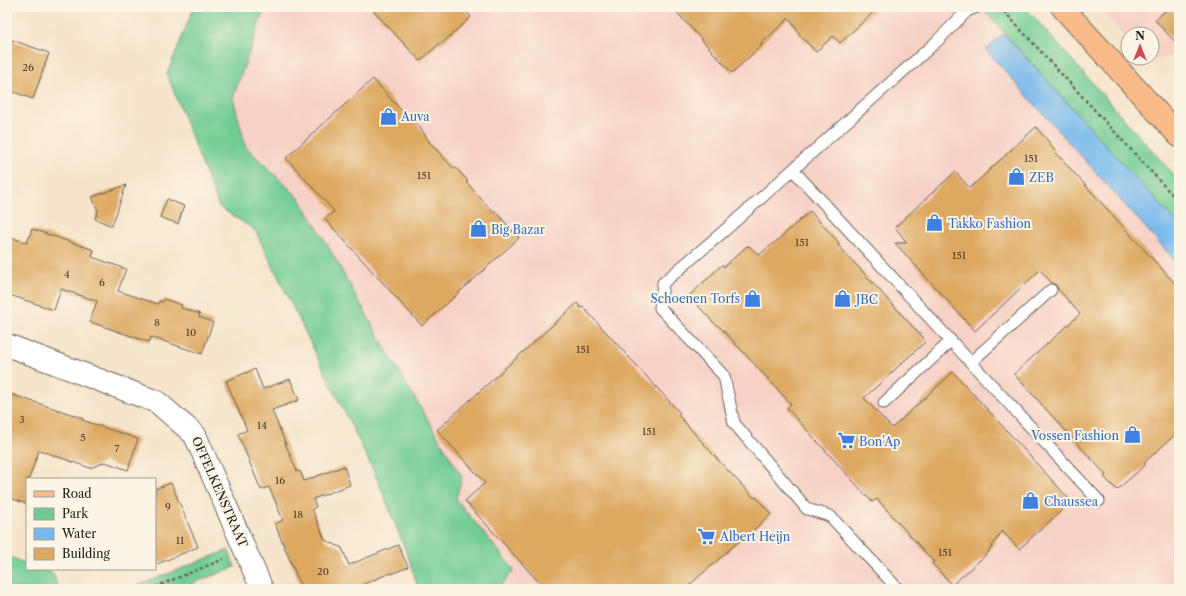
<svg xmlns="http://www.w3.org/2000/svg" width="1186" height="596" viewBox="0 0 1186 596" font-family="'Libre Caslon Text',serif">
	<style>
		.built { fill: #f7d1c6 }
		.green { fill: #71cc93; stroke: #467458 }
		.water { fill: #78b9ed; stroke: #4a6a84 }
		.building { fill: #dda861 }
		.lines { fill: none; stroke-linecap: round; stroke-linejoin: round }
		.service-casing { stroke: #686259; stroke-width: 13 }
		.minor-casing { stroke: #686259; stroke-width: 24 }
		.primary-casing { stroke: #686259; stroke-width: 24 }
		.path { stroke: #686259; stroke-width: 2.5; stroke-dasharray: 3 3; stroke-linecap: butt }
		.service { stroke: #fff; stroke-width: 11 }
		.minor { stroke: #fff; stroke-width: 22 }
		.primary { stroke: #fabb8b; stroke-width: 22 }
		.labels { text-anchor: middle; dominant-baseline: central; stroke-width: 4; stroke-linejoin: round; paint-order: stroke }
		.number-label { font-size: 10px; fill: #4c3f2d }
		.shop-label { font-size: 12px; fill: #366cbe; stroke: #fcf5e5; text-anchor: start }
		.street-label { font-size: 12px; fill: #1c1c1c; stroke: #fcf5e5 }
	</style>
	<rect width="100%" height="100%" fill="#fcf5e5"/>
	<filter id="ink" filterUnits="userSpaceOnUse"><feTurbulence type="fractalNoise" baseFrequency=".025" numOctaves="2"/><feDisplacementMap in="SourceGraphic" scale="8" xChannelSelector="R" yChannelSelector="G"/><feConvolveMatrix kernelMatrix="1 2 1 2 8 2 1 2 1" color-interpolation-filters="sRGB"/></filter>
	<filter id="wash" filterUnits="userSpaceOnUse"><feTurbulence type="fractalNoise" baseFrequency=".012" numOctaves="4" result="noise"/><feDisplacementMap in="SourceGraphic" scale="16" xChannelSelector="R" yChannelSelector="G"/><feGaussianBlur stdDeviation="0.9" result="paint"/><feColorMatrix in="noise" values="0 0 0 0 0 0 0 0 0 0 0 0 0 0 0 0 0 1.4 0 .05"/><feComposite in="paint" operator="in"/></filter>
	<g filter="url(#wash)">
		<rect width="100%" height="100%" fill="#f6e4cb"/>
		<path class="built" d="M 265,7 L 981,7 L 1179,226 L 1179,589 L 498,589 L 514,570 L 456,499 L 429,422 L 389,355 L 323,237 L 300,199 L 246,147 L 233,98 Z
			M 1098,7 L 1179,7 L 1179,52 L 1148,63 L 1144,58 L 1152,58 L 1152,34 L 1128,34 L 1128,40 Z"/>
		<path class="green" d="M 194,7 L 265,7 L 233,98 L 246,147 L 300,199 L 323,237 L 389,355 L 462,477 L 456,499 L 514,570 L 498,589 L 418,589 L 412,567 L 377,478 L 255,230 L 219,207 L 167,74 Z
			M 981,7 L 1025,7 L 1179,181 L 1179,226 Z
			M 228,550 L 235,567 L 178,589 L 129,589 Z
			M 7,556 L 27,564 L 27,569 L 41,569 L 53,574 L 59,589 L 7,589 Z"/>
		<path class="water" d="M 1002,35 L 1005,35 L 1179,225 L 1179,265 L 986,50 Z"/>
		<g id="blocks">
			<path class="building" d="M 370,7 L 462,7 L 471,17 L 441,44 L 440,43 L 420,61 Z
				M 672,7 L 879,7 L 840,43 L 833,36 L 816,52 L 800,35 L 789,18 L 761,44 L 762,45 L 732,73 Z
				M 1170,7 L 1179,7 L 1179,46 L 1155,20 Z
				M 12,40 L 49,53 L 33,99 L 11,91 L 12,87 L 7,85 L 7,54 Z
				M 373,79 L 408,118 L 410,117 L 421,129 L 430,143 L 453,168 L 456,168 L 468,181 L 466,182 L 493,212 L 495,211 L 519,238 L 422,326 L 325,219 L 334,211 L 286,158 Z
				M 1036,127 L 1049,142 L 1056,153 L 1179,288 L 1179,431 L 1145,462 L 1145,465 L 1117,490 L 1104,477 L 1106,475 L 1014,374 L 1080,314 L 1058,289 L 1056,285 L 1052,283 L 1040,270 L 975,331 L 895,243 L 907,243 L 895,227 L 955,172 L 970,188 Z
				M 126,185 L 112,226 L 95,219 L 98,211 L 92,197 Z
				M 167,199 L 184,206 L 178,224 L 160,217 Z
				M 810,211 L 839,243 L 838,245 L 926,341 L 864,398 L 892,428 L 953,372 L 1070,500 L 1061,508 L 1062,510 L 1019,549 L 1002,531 L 987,554 L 952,585 L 932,563 L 934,562 L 877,499 L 872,502 L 787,408 L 791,404 L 722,329 L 713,322 L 689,296 L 722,265 L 724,267 L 747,246 L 748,247 L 749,246 L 759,255 L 779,239 Z
				M 32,229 L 94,250 L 92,257 L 126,269 L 118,291 L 158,304 L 159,301 L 163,302 L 164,299 L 182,305 L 181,308 L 200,314 L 199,317 L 213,322 L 202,354 L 151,337 L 149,342 L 90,322 L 97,301 L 61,289 L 54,310 L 7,294 L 7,236 L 27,243 Z
				M 577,303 L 581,308 L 583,307 L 680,413 L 678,415 L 719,461 L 754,498 L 756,497 L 771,514 L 748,535 L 747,534 L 685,589 L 545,589 L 465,501 L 485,483 L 437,430 Z
				M 255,369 L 263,389 L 290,379 L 299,400 L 272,410 L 297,472 L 300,471 L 304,481 L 344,466 L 350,485 L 313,499 L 316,507 L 312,509 L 325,540 L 342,548 L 349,565 L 398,545 L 408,567 L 391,574 L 390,573 L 352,589 L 302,589 L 275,524 L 283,520 L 276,503 L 269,487 L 261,490 L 238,434 L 247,430 L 226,381 Z
				M 7,393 L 83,418 L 82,420 L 138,439 L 128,470 L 105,462 L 90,468 L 39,450 L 29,479 L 27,479 L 27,504 L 7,497 Z
				M 171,483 L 198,547 L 155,565 L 155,489 Z"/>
		</g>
	</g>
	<g filter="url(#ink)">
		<use href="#blocks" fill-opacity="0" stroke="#686259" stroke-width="1"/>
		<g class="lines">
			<defs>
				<path id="service" d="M 793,170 L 1099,501
					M 971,362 L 1051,290
					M 884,403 L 951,341
					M 898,589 L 830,516 L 807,509 L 734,423 L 724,376 L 660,308 L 663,283 L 724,231 L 935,43 L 967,11 L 977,7"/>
				<path id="minor" d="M 7,345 L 157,402 L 195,435 L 262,589"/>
				<path id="primary" d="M 1062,7 L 1179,136"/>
			</defs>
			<use href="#service" class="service-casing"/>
			<use href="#minor" class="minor-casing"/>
			<use href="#primary" class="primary-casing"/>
			<path class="path" d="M 1000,7 L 1179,202
				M 150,589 L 224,559"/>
			<use href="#service" class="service"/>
			<use href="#minor" class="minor"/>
			<use href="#primary" class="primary"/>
		</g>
	</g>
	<defs>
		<symbol id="shop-bare" viewBox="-9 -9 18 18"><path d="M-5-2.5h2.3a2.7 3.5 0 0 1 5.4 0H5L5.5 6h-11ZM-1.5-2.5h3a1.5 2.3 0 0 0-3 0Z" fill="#3f7fe0" stroke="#fcf5e5" stroke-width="2.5" paint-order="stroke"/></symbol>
		<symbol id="supermarket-bare" viewBox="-9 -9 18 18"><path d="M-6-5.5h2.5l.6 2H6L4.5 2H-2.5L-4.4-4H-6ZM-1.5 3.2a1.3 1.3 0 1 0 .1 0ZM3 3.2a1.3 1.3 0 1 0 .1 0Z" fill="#3f7fe0" stroke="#fcf5e5" stroke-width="2.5" paint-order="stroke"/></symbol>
	</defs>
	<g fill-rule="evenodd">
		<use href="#shop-bare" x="376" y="104" width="25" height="25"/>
		<use href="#shop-bare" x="1004" y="164" width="25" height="25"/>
		<use href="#shop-bare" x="922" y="210" width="25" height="25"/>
		<use href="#shop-bare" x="466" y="216" width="25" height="25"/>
		<use href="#shop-bare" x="740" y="286" width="25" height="25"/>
		<use href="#shop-bare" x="830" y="286" width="25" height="25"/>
		<use href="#shop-bare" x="1120" y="422" width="25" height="25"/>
		<use href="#supermarket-bare" x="834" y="428" width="25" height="25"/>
		<use href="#shop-bare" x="1018" y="488" width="25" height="25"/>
		<use href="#supermarket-bare" x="694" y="524" width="25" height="25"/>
	</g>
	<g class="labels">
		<g class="number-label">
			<text x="28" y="67">26</text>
			<text x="1031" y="158">151</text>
			<text x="424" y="175">151</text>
			<text x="802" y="242">151</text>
			<text x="959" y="255">151</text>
			<text x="67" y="274">4</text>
			<text x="102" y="282">6</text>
			<text x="157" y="322">8</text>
			<text x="191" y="332">10</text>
			<text x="583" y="349">151</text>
			<text x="22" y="419">3</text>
			<text x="262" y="425">14</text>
			<text x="649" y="431">151</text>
			<text x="83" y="437">5</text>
			<text x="117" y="448">7</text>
			<text x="280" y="480">16</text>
			<text x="168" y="506">9</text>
			<text x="298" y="514">18</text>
			<text x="180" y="540">11</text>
			<text x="945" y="552">151</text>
			<text x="323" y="571">20</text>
		</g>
		<g class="shop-label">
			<text x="401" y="116">Auva</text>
			<text x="1029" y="177">ZEB</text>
			<text x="948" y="223">Takko Fashion</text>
			<text x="491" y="229">Big Bazar</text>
			<text x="740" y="298" text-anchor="end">Schoenen Torfs</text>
			<text x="856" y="299">JBC</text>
			<text x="1119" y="435" text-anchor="end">Vossen Fashion</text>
			<text x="859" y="441">Bon’Ap</text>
			<text x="1044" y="501">Chaussea</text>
			<text x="720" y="536">Albert Heijn</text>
		</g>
		<g class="street-label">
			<text transform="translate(220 492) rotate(66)">OFFELKENSTRAAT</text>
		</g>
	</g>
	<rect width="1186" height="596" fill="none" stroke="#fcf5e5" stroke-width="24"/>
	<rect x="26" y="478" width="130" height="92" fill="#fcf5e5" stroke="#a29e95"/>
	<rect x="34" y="491" width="20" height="6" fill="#fabb8b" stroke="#a29e95"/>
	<text x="62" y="498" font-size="12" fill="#1c1c1c">Road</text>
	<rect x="34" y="508" width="20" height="12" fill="#71cc93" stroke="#a29e95"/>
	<text x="62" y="518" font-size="12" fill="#1c1c1c">Park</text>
	<rect x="34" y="528" width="20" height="12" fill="#78b9ed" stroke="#a29e95"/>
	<text x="62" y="538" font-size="12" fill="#1c1c1c">Water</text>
	<rect x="34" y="548" width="20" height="12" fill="#dda861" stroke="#a29e95"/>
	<text x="62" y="558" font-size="12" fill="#1c1c1c">Building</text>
	<g transform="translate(1140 46)"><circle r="19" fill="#fcf5e5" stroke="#a29e95"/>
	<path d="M0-3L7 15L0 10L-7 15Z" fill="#d1495b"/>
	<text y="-6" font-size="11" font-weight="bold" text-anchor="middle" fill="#1c1c1c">N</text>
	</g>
</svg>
